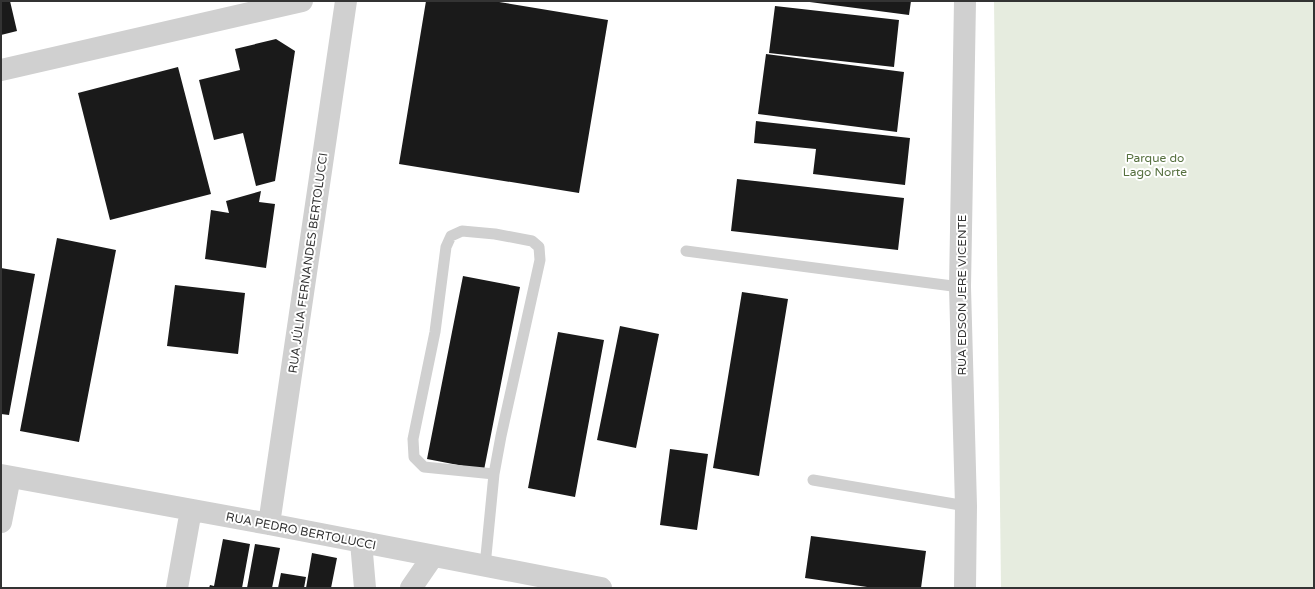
<svg xmlns="http://www.w3.org/2000/svg" width="1315" height="589" viewBox="0 0 1315 589" font-family="'Varela Round',sans-serif">
	<style>
		.green { fill: #e6ecdf }
		.building { fill: #1a1a1a }
		.lines { fill: none; stroke-linecap: round; stroke-linejoin: round }
		.lane { stroke: #d0d0d0; stroke-width: 11 }
		.street { stroke: #d0d0d0; stroke-width: 22 }
		.labels { text-anchor: middle; dominant-baseline: central; stroke-width: 4; stroke-linejoin: round; paint-order: stroke }
		.park-label { font-size: 12px; fill: #56703f; stroke: #fff }
		.street-label { font-size: 12px; fill: #333; stroke: #fff }
	</style>
	<rect width="100%" height="100%" fill="#fff"/>
	<path class="green" d="M 994,1 L 1314,1 L 1314,588 L 1001,588 Z"/>
	<path class="building" d="M 1,1 L 10,1 L 17,31 L 1,35 Z
		M 426,1 L 493,1 L 608,20 L 579,193 L 399,164 Z
		M 802,1 L 911,1 L 909,15 Z
		M 775,6 L 899,20 L 894,67 L 769,53 Z
		M 276,39 L 295,51 L 275,181 L 256,186 L 243,133 L 214,140 L 199,80 L 240,70 L 235,49 Z
		M 766,54 L 904,72 L 897,132 L 758,114 Z
		M 178,67 L 211,194 L 110,220 L 78,93 Z
		M 756,121 L 910,138 L 905,185 L 813,174 L 816,149 L 754,143 Z
		M 737,179 L 904,198 L 898,250 L 731,231 Z
		M 261,191 L 259,202 L 275,204 L 266,268 L 205,259 L 211,210 L 229,213 L 226,201 Z
		M 57,238 L 116,250 L 79,442 L 20,431 Z
		M 1,268 L 35,274 L 9,415 L 1,414 Z
		M 463,276 L 520,287 L 484,470 L 427,459 Z
		M 175,285 L 245,293 L 238,354 L 167,346 Z
		M 742,292 L 788,299 L 759,476 L 713,468 Z
		M 620,326 L 659,334 L 636,448 L 597,440 Z
		M 558,332 L 604,340 L 575,497 L 528,488 Z
		M 670,449 L 708,454 L 697,530 L 660,525 Z
		M 811,536 L 926,551 L 921,588 L 874,588 L 805,578 Z
		M 223,539 L 250,544 L 242,588 L 209,588 L 210,585 L 214,586 Z
		M 255,544 L 280,548 L 272,588 L 247,588 Z
		M 312,553 L 337,558 L 331,588 L 306,588 Z
		M 281,573 L 306,577 L 304,588 L 278,588 Z"/>
	<g class="lines">
		<path class="lane" d="M 686,251 L 960,287
			M 813,480 L 966,506
			M 485,566 L 494,474 L 501,436 L 540,260 L 539,247 L 532,241 L 495,234 L 462,231 L 451,236 L 446,247 L 435,332 L 413,439 L 414,457 L 424,467 L 494,474"/>
		<path class="street" d="M 965,1 L 960,287 L 966,506 L 965,588
			M 1,70 L 302,1
			M 1,475 L 269,524 L 601,588
			M 1,522 L 10,477
			M 269,524 L 346,1
			M 361,542 L 365,588
			M 177,588 L 191,510
			M 411,588 L 433,556"/>
	</g>
	<g class="labels">
		<g class="park-label">
			<text x="1155" y="158">Parque do<tspan x="1155" dy="14">Lago Norte</tspan></text>
		</g>
		<g class="street-label">
			<text transform="translate(308 263) rotate(-82)">RUA JÚLIA FERNANDES BERTOLUCCI</text>
			<text transform="translate(962 295) rotate(-90)">RUA EDSON JERE VICENTE</text>
			<text transform="translate(301 531) rotate(11)">RUA PEDRO BERTOLUCCI</text>
		</g>
	</g>
	<rect width="1315" height="589" fill="none" stroke="#333333" stroke-width="4"/>
</svg>
